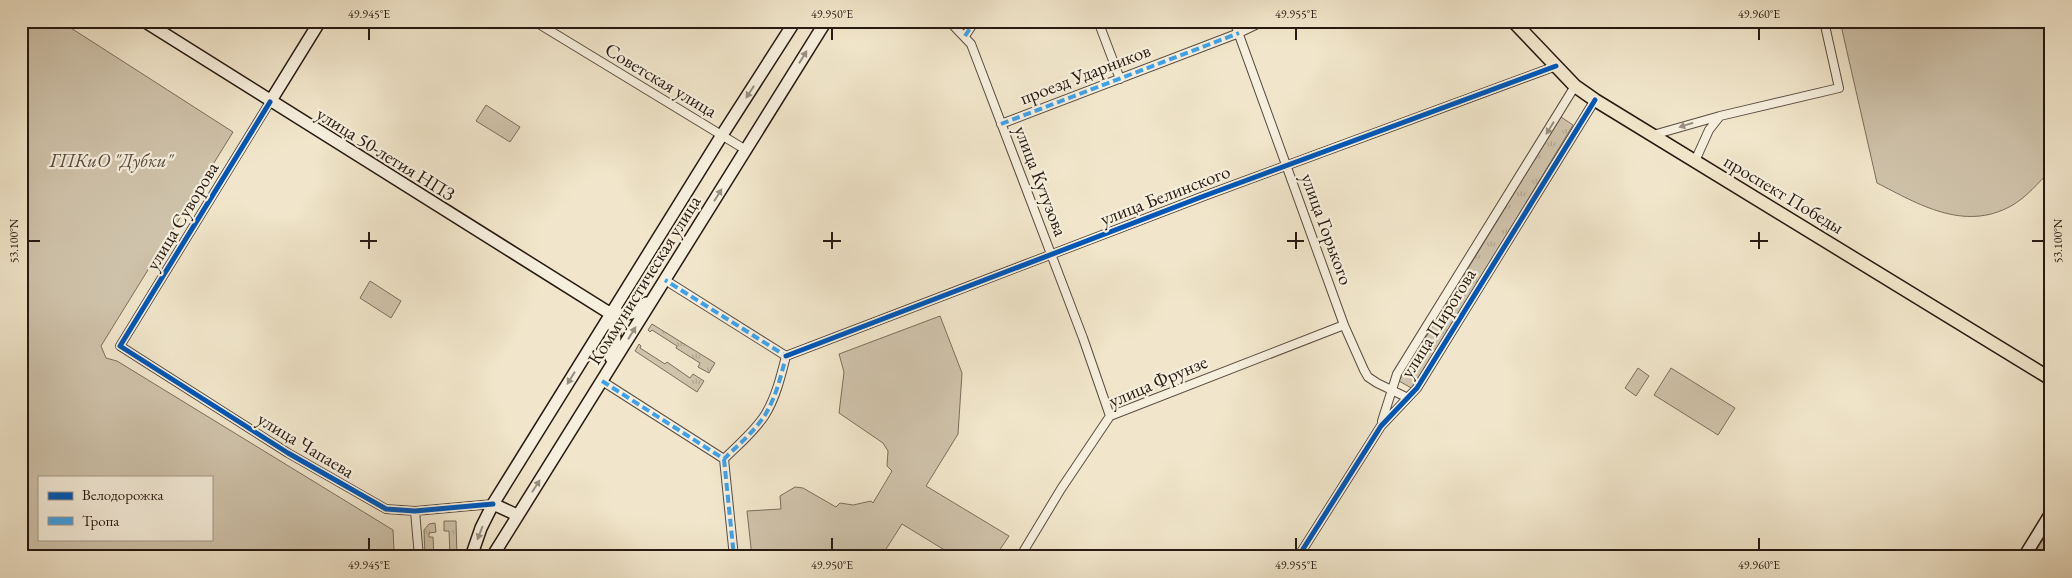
<svg xmlns="http://www.w3.org/2000/svg" width="2072" height="578" viewBox="0 0 2072 578" font-family="'EB Garamond',serif">
	<style>
		.grass { fill: url(#grass-tufts); stroke: #7b6e5e }
		.park { fill: #cfc3ab; stroke: #7b6e5e; fill-rule: evenodd }
		.lines { fill: none; stroke-linecap: round; stroke-linejoin: round }
		.street-casing { stroke: #5a4c40; stroke-width: 10 }
		.secondary-casing { stroke: #271911; stroke-width: 14 }
		.primary-casing { stroke: #271911; stroke-width: 15 }
		.street { stroke: #f6efdd; stroke-width: 8 }
		.secondary { stroke: #f6efdd; stroke-width: 11 }
		.primary { stroke: #f1e6cb; stroke-width: 12 }
		.quiet { stroke: #3ea2ea; stroke-width: 4; stroke-dasharray: 8 4; stroke-linecap: butt }
		.cycleway-casing { stroke: #f6efdd; stroke-width: 8 }
		.cycleway { stroke: #0057b8; stroke-width: 5 }
		.oneway { fill: #998f81 }
		.ticks { fill: none; stroke: #271911; stroke-width: 2 }
		.labels { text-anchor: middle; dominant-baseline: central; stroke-width: 4.5; stroke-linejoin: round; paint-order: stroke }
		.street-label { font-size: 19px; fill: #271911; stroke: #f6efdd }
		.park-label { font-size: 19px; font-style: italic; fill: #594c3f; stroke: #f6efdd }
		.neatline { fill: none; stroke: #271911; stroke-width: 2 }
		.ticks-label { font-size: 12px; text-anchor: middle; fill: #271911 }
	</style>
	<defs>
		<pattern id="grass-tufts" width="24" height="20" patternUnits="userSpaceOnUse" patternTransform="scale(1.25)"><rect width="24" height="20" fill="#cfc3ab"/><path d="M3 7l-1-3M5 7V3M7 7l1-3M15 17l-1-3M17 17v-4M19 17l1-3" fill="none" stroke="#b2a792"/></pattern>
	</defs>
	<rect width="100%" height="100%" fill="#f1e6cb"/>
	<filter id="stains"><feTurbulence type="fractalNoise" baseFrequency=".004" numOctaves="4"/><feColorMatrix values="0 0 0 0 .2 0 0 0 0 .09 0 0 0 0 .02 0 0 0 .5 -.17"/></filter>
	<radialGradient id="worn" r=".72"><stop offset=".6" stop-color="#630" stop-opacity="0"/><stop offset="1" stop-color="#630" stop-opacity=".3"/></radialGradient>
	<path class="grass" d="M 1561,117 L 1573,125 L 1413,389 L 1399,381 Z
		M 652,324 L 715,363 L 709,373 L 698,367 L 700,363 L 676,348 L 677,346 L 652,330 L 650,332 L 648,330 Z
		M 639,344 L 641,346 L 640,348 L 665,364 L 667,362 L 690,378 L 693,374 L 704,381 L 697,392 L 635,351 Z
		M 444,521 L 456,521 L 457,557 L 450,557 L 449,531 L 444,531 Z
		M 435,523 L 436,532 L 429,533 L 429,537 L 433,537 L 434,557 L 425,557 L 424,530 L 429,524 Z
		M 2051,527 L 2051,557 L 2032,557 Z"/>
	<path class="park" d="M 21,21 L 60,21 L 233,132 L 101,346 L 106,358 L 117,361 L 393,530 L 394,551 L 388,552 L 384,557 L 21,557 ZM 39,477 L 211,477 L 211,539 L 39,539 Z
		M 1840,21 L 2049,21 L 2051,29 L 2051,170 C 2038,183 2027,197 2011,206 C 1964,232 1918,204 1877,183 Z
		M 486,105 L 520,127 L 510,142 L 476,121 Z
		M 370,281 L 401,301 L 391,318 L 360,298 Z
		M 940,316 L 962,373 L 958,434 L 926,486 L 1009,536 L 995,557 L 956,557 L 902,524 L 881,557 L 752,557 L 747,511 L 781,509 L 780,496 L 795,487 L 803,488 L 836,507 L 840,503 L 853,505 L 871,501 L 873,503 L 892,471 L 887,466 L 888,451 L 883,443 L 839,413 L 844,372 L 839,354 Z
		M 1638,368 L 1649,376 L 1636,396 L 1625,388 Z
		M 1671,368 L 1735,408 L 1718,435 L 1654,395 Z"/>
	<g class="lines">
		<defs>
			<path id="street" d="M 534,21 L 746,150
				M 949,21 L 971,44 L 1083,338 L 1110,416
				M 1098,21 L 1120,79
				M 1234,21 L 1344,325 L 1364,370 L 1368,377 L 1377,383 L 1406,397
				M 965,36 L 975,21
				M 270,102 L 120,346 L 288,453 L 386,509 L 415,511 L 493,504
				M 1001,124 L 1239,33 L 1264,21
				M 1653,135 L 1720,116
				M 1695,161 L 1709,130 L 1720,116 L 1839,88 L 1824,21
				M 786,356 L 1204,196 L 1556,66
				M 602,381 L 724,459 C 738,445 754,432 765,415 C 776,397 781,376 786,356 L 665,280
				M 1382,421 L 1397,374 L 1575,86
				M 724,459 L 734,557
				M 415,511 L 419,557
				M 1020,557 L 1061,489 L 1110,416 L 1344,325
				M 1298,557 L 1381,426 L 1417,388 L 1595,100"/>
			<path id="secondary" d="M 144,21 L 611,314 C 626,315 636,315 646,303
				M 270,102 L 320,21
				M 611,358 C 617,342 615,330 611,314
				M 493,504 L 517,515
				M 471,557 L 481,528 L 493,504 L 722,135 L 795,21
				M 492,557 L 826,21
				M 2024,557 L 2051,513"/>
			<path id="primary" d="M 1513,21 L 1575,86 L 1595,100 L 2051,379"/>
		</defs>
		<use href="#street" class="street-casing"/>
		<use href="#secondary" class="secondary-casing"/>
		<use href="#primary" class="primary-casing"/>
		<use href="#street" class="street"/>
		<use href="#secondary" class="secondary"/>
		<use href="#primary" class="primary"/>
		<path class="quiet" d="M 965,36 L 975,21
			M 1001,124 L 1239,33
			M 602,381 L 724,459 C 738,445 754,432 765,415 C 776,397 781,376 786,356 L 665,280
			M 724,459 L 734,557"/>
		<defs>
			<path id="cycleway" d="M 270,102 L 120,346 L 288,453 L 386,509 L 415,511 L 493,504
				M 786,356 L 1204,196 L 1556,66
				M 1298,557 L 1381,426 L 1417,388 L 1595,100"/>
		</defs>
		<use href="#cycleway" class="cycleway-casing"/>
		<use href="#cycleway" class="cycleway"/>
	</g>
	<defs><path id="oneway-solid" d="M-6-.8H1V-3.2L6.5 0L1 3.2V.8H-6Z" transform="scale(1.25)"/></defs>
	<g class="oneway">
		<use href="#oneway-solid" transform="translate(803 57) rotate(-58)"/>
		<use href="#oneway-solid" transform="translate(750 92) rotate(123)"/>
		<use href="#oneway-solid" transform="translate(1686 125) rotate(163)"/>
		<use href="#oneway-solid" transform="translate(1550 128) rotate(122)"/>
		<use href="#oneway-solid" transform="translate(718 195) rotate(-58)"/>
		<use href="#oneway-solid" transform="translate(632 333) rotate(-58)"/>
		<use href="#oneway-solid" transform="translate(571 378) rotate(122)"/>
		<use href="#oneway-solid" transform="translate(536 486) rotate(-57)"/>
		<use href="#oneway-solid" transform="translate(480 533) rotate(111)"/>
	</g>
	<path class="ticks" d="M 369,28 L 369,40M 832,28 L 832,40M 1296,28 L 1296,40M 1759,28 L 1759,40M 369,232 L 369,249M 832,232 L 832,249M 1296,232 L 1296,249M 1759,232 L 1759,249M 28,241 L 40,241M 360,241 L 377,241M 823,241 L 841,241M 1287,241 L 1304,241M 1750,241 L 1768,241M 2032,241 L 2044,241M 369,538 L 369,550M 832,538 L 832,550M 1296,538 L 1296,550M 1759,538 L 1759,550"/>
	<g class="labels">
		<g class="street-label">
			<text transform="translate(1085 74) rotate(-21)">проезд Ударников</text>
			<text transform="translate(661 80) rotate(31)">Советская улица</text>
			<text transform="translate(386 154) rotate(32)">улица 50-летия НПЗ</text>
			<text transform="translate(1041 181) rotate(69)">улица Кутузова</text>
			<text transform="translate(1784 194) rotate(31)">проспект Победы</text>
			<text transform="translate(1165 195) rotate(-21)">улица Белинского</text>
			<text transform="translate(182 216) rotate(-59)">улица Суворова</text>
			<text transform="translate(1327 229) rotate(70)">улица Горького</text>
			<text transform="translate(644 280) rotate(-58)">Коммунистическая улица</text>
			<text transform="translate(1438 323) rotate(-58)">улица Пирогова</text>
			<text transform="translate(1158 381) rotate(-23)">улица Фрунзе</text>
			<text transform="translate(306 445) rotate(31)">улица Чапаева</text>
		</g>
		<g class="park-label">
			<text x="111" y="160">ГПКиО "Дубки"</text>
		</g>
	</g>
	<rect width="2072" height="578" fill="none" stroke="#f1e6cb" stroke-width="55"/>
	<rect x="38" y="476" width="175" height="65" fill="#f6efdd" stroke="#a3998b"/>
	<rect x="48" y="492" width="25" height="8" fill="#0057b8" stroke="#a3998b"/>
	<text x="82" y="500" font-size="15" fill="#271911">Велодорожка</text>
	<rect x="48" y="517" width="25" height="8" fill="#3ea2ea" stroke="#a3998b"/>
	<text x="82" y="526" font-size="15" fill="#271911">Тропа</text>
	<rect x="28" y="28" width="2016" height="522" class="neatline"/>
	<g class="ticks-label">
		<text x="369" y="18">49.945°E</text>
		<text x="832" y="18">49.950°E</text>
		<text x="1296" y="18">49.955°E</text>
		<text x="1759" y="18">49.960°E</text>
		<text transform="translate(14 241) rotate(-90)" y="4">53.100°N</text>
		<text transform="translate(2058 241) rotate(-90)" y="4">53.100°N</text>
		<text x="369" y="569">49.945°E</text>
		<text x="832" y="569">49.950°E</text>
		<text x="1296" y="569">49.955°E</text>
		<text x="1759" y="569">49.960°E</text>
	</g>
	<rect width="100%" height="100%" filter="url(#stains)"/>
	<rect width="100%" height="100%" fill="url(#worn)"/>
</svg>
